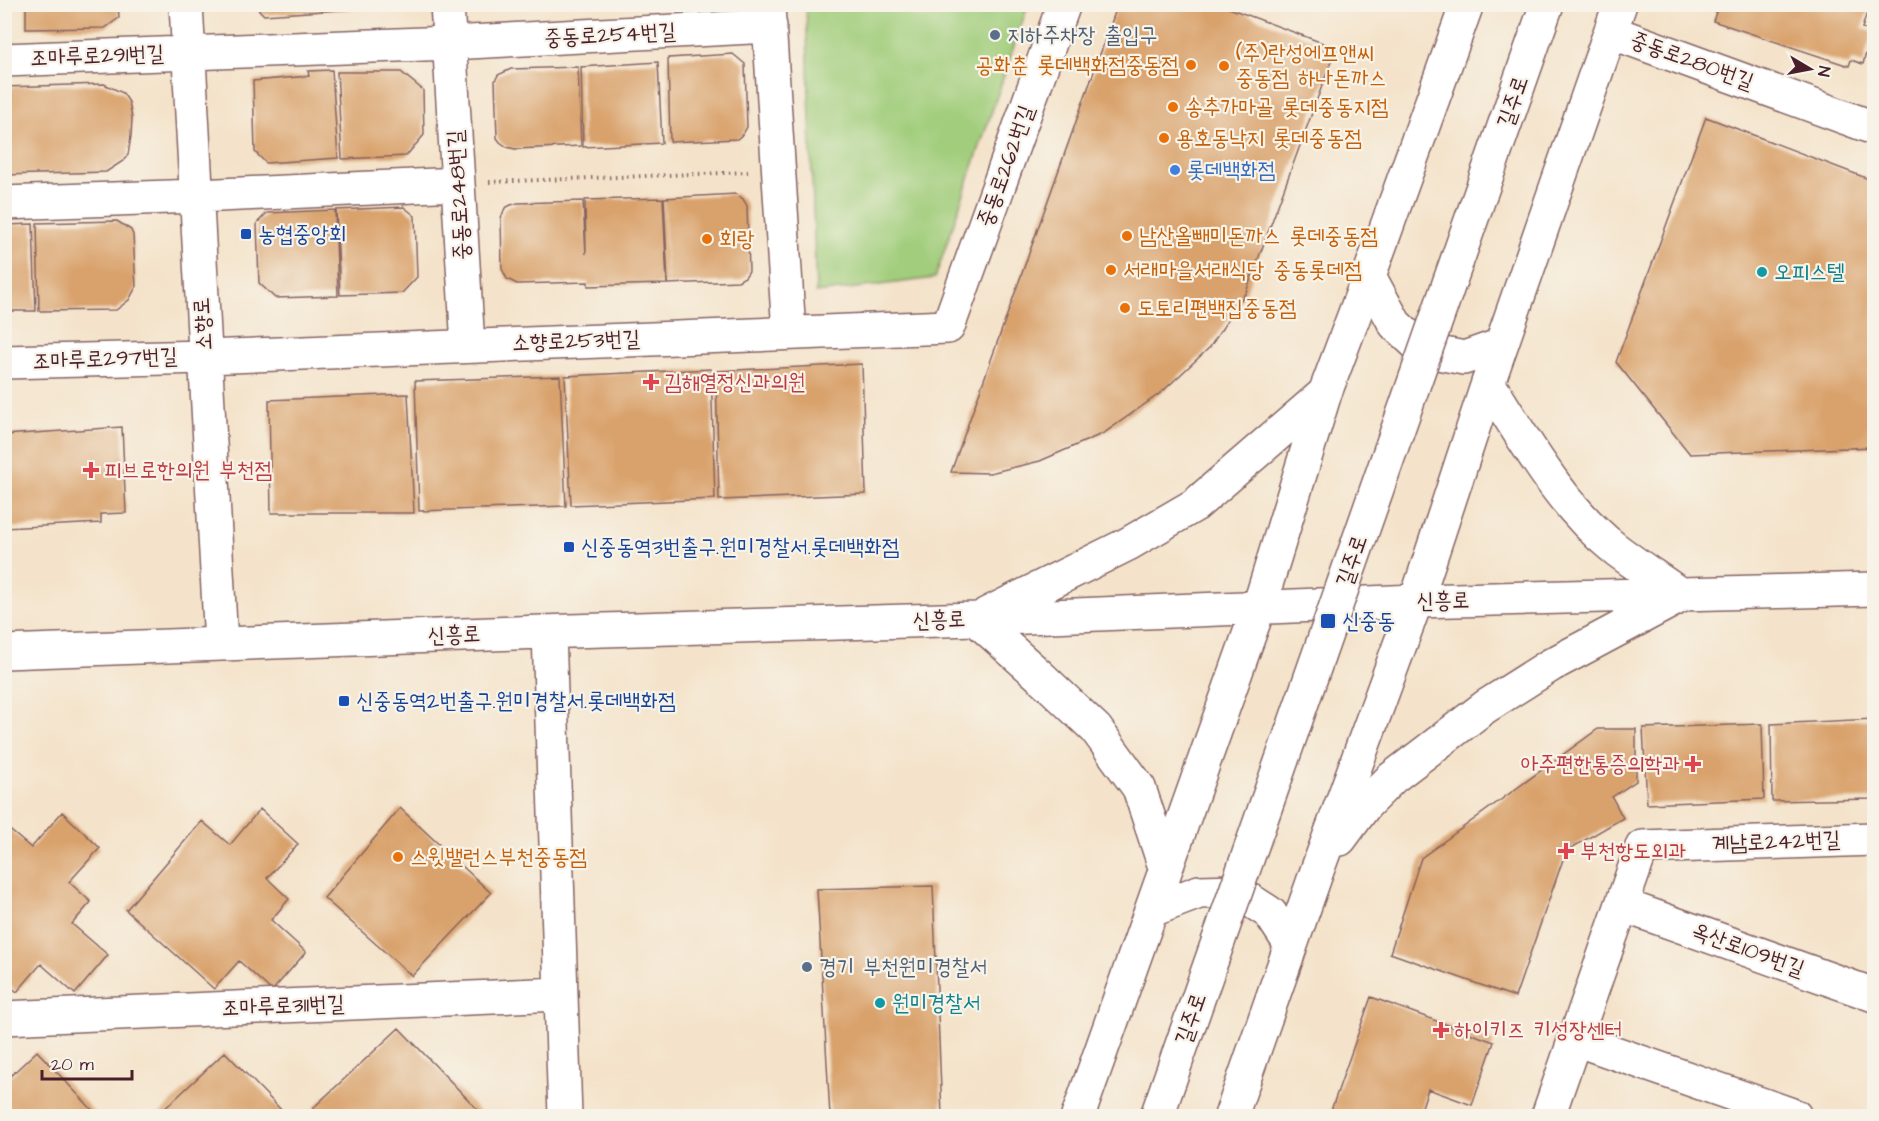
<svg xmlns="http://www.w3.org/2000/svg" width="1879" height="1121" viewBox="0 0 1879 1121" font-family="'Architects Daughter','Poor Story',sans-serif">
	<style>
		.green { fill: #a1cd7b; stroke: #767653; stroke-width: 1.5 }
		.building { fill: #d9a26c }
		.lines { fill: none; stroke-linecap: round; stroke-linejoin: round }
		.minor-casing { stroke: #866463; stroke-width: 36 }
		.path { stroke: #866463; stroke-width: 4; stroke-dasharray: 1.5 4.5; stroke-linecap: butt }
		.minor { stroke: #fff; stroke-width: 33 }
		.minor-bridge-casing { stroke: #866463; stroke-width: 36; stroke-linecap: butt }
		.minor-bridge { stroke: #fff; stroke-width: 33 }
		.service-dot { fill: #5c6f8a; stroke: #f7f3e8; stroke-width: 2 }
		.food-dot { fill: #e8710a; stroke: #f7f3e8; stroke-width: 2 }
		.shop-dot { fill: #3f7fe0; stroke: #f7f3e8; stroke-width: 2 }
		.transit-dot { fill: #1a4fb4; stroke: #f7f3e8; stroke-width: 2 }
		.culture-dot { fill: #0f9aa8; stroke: #f7f3e8; stroke-width: 2 }
		.health-dot { fill: #e0444e; stroke: #f7f3e8; stroke-width: 2 }
		.labels { text-anchor: middle; dominant-baseline: central; stroke-width: 4.5; stroke-linejoin: round; paint-order: stroke }
		.street-label { font-size: 22px; fill: #4a1f2b; stroke: #f7f3e8 }
		.service-label { font-size: 22px; fill: #4e5e75; stroke: #f7f3e8; text-anchor: start }
		.food-label { font-size: 22px; fill: #c56008; stroke: #f7f3e8; text-anchor: start }
		.shop-label { font-size: 22px; fill: #366cbe; stroke: #f7f3e8; text-anchor: start }
		.transit-label { font-size: 22px; fill: #164399; stroke: #f7f3e8; text-anchor: start }
		.culture-label { font-size: 22px; fill: #0d838f; stroke: #f7f3e8; text-anchor: start }
		.health-label { font-size: 22px; fill: #be3a42; stroke: #f7f3e8; text-anchor: start }
	</style>
	<rect width="100%" height="100%" fill="#f7f3e8"/>
	<filter id="ink" filterUnits="userSpaceOnUse"><feTurbulence type="fractalNoise" baseFrequency=".0167" numOctaves="2"/><feDisplacementMap in="SourceGraphic" scale="12" xChannelSelector="R" yChannelSelector="G"/><feConvolveMatrix kernelMatrix="1 2 1 2 8 2 1 2 1" color-interpolation-filters="sRGB"/></filter>
	<filter id="wash" filterUnits="userSpaceOnUse"><feTurbulence type="fractalNoise" baseFrequency=".008" numOctaves="4" result="noise"/><feDisplacementMap in="SourceGraphic" scale="24" xChannelSelector="R" yChannelSelector="G"/><feGaussianBlur stdDeviation="1.35" result="paint"/><feColorMatrix in="noise" values="0 0 0 0 0 0 0 0 0 0 0 0 0 0 0 0 0 1.4 0 .05"/><feComposite in="paint" operator="in"/></filter>
	<g filter="url(#wash)">
		<rect width="100%" height="100%" fill="#f4e3ca"/>
		<path class="green" d="M 806,5 L 1028,5 L 935,278 L 816,293 Z"/>
		<g id="blocks">
			<path class="building" d="M 26,4 L 118,4 L 119,18 L 105,28 L 26,29 Z
				M 257,4 L 353,4 L 353,9 L 264,15 L 257,8 Z
				M 1118,4 L 1218,4 L 1336,48 L 1246,292 L 1210,347 L 1162,392 L 1104,433 L 1040,461 L 990,473 L 951,472 Z
				M 1719,4 L 1870,4 L 1862,28 L 1872,32 L 1863,64 L 1851,60 L 1849,66 L 1713,21 Z
				M 733,54 L 745,64 L 747,127 L 743,134 L 737,139 L 670,142 L 668,58 Z
				M 658,62 L 662,143 L 583,147 L 581,67 Z
				M 578,67 L 581,146 L 515,149 L 507,147 L 500,142 L 497,138 L 495,81 L 498,75 L 511,69 Z
				M 332,70 L 338,158 L 266,163 L 255,152 L 253,81 L 309,76 L 308,71 Z
				M 337,72 L 401,72 L 423,90 L 424,135 L 406,156 L 342,159 Z
				M 104,84 L 123,93 L 129,102 L 132,118 L 131,136 L 128,155 L 123,161 L 106,172 L 4,175 L 4,87 Z
				M 1706,117 L 1874,181 L 1874,447 L 1690,454 L 1616,362 Z
				M 736,194 L 743,199 L 747,206 L 749,271 L 745,277 L 738,281 L 668,284 L 664,198 Z
				M 663,198 L 667,284 L 588,286 L 588,282 L 517,284 L 507,279 L 502,269 L 501,218 L 505,208 L 511,205 L 518,203 L 583,201 L 586,254 L 585,200 Z
				M 404,207 L 415,216 L 417,277 L 402,293 L 340,295 L 336,210 Z
				M 335,210 L 338,296 L 275,298 L 259,283 L 257,223 L 267,213 Z
				M 117,221 L 131,230 L 133,235 L 136,287 L 129,300 L 116,310 L 39,311 L 37,223 Z
				M 33,224 L 36,311 L 4,311 L 4,225 Z
				M 862,364 L 866,494 L 719,500 L 716,371 Z
				M 711,369 L 715,499 L 571,505 L 565,376 Z
				M 560,376 L 566,506 L 419,511 L 415,381 Z
				M 408,394 L 414,513 L 271,513 L 269,400 Z
				M 122,427 L 126,513 L 101,514 L 101,523 L 4,528 L 4,435 Z
				M 1874,719 L 1874,799 L 1772,801 L 1771,724 Z
				M 1762,724 L 1764,799 L 1647,804 L 1643,728 Z
				M 1598,729 L 1636,729 L 1636,781 L 1612,797 L 1623,818 L 1566,851 L 1515,997 L 1390,953 L 1421,858 Z
				M 400,808 L 491,893 L 412,976 L 324,898 Z
				M 260,809 L 298,844 L 267,878 L 289,899 L 271,920 L 306,952 L 272,991 L 239,961 L 214,989 L 126,910 L 202,821 L 230,845 Z
				M 62,812 L 100,848 L 69,882 L 91,902 L 72,924 L 108,955 L 75,994 L 41,964 L 17,992 L 4,981 L 4,825 L 31,848 Z
				M 933,886 L 942,1116 L 830,1116 L 817,889 Z
				M 1371,997 L 1494,1042 L 1472,1105 L 1428,1089 L 1419,1116 L 1329,1116 Z
				M 399,1028 L 484,1116 L 321,1116 L 313,1108 Z
				M 37,1051 L 98,1116 L 4,1116 L 4,1082 Z
				M 225,1052 L 287,1116 L 157,1116 Z"/>
		</g>
	</g>
	<g filter="url(#ink)">
		<use href="#blocks" fill-opacity="0" stroke="#866463" stroke-width="1.5"/>
		<g class="lines">
			<defs>
				<path id="minor" d="M 186,4 L 221,644
					M 447,4 L 468,346
					M 768,6 L 789,333
					M 1611,32 L 1874,128
					M 4,60 L 450,43 L 770,26
					M 4,203 L 197,196 L 458,184
					M 1369,276 L 1395,324 L 1423,350 L 1464,358 L 1501,345
					M 4,362 L 205,357 L 948,327 L 1064,4
					M 1488,383 C 1525,440 1560,505 1614,548 C 1636,565 1660,580 1682,596
					M 987,614 L 1128,544 L 1195,505 L 1325,393
					M 976,619 L 1041,677 L 1096,729 L 1139,788 L 1165,867
					M 549,632 L 565,1116
					M 4,652 L 570,631 L 976,619 L 1416,601 L 1874,589
					M 1340,839 L 1366,804 L 1392,778 L 1485,707 L 1551,665 L 1675,599
					M 1622,905 L 1874,995
					M 1152,910 L 1199,892 L 1236,891 L 1270,913 L 1291,945
					M 4,1018 L 561,994
					M 1575,1039 L 1795,1116
					M 1078,1116 L 1259,607 L 1325,393 L 1369,276 L 1467,4
					M 1231,1116 L 1318,868 L 1416,601 L 1488,383 L 1620,4
					M 1548,1116 L 1642,847 L 1874,839"/>
			</defs>
			<use href="#minor" class="minor-casing"/>
			<path class="path" d="M 489,182 L 748,172"/>
			<use href="#minor" class="minor"/>
			<defs>
				<path id="minor-bridge" d="M 1157,1116 L 1547,4"/>
			</defs>
			<use href="#minor-bridge" class="minor-bridge-casing"/>
			<use href="#minor-bridge" class="minor-bridge"/>
		</g>
	</g>
	<g class="service-dot">
		<circle cx="995" cy="35" r="6"/>
		<circle cx="807" cy="967" r="6"/>
	</g>
	<g class="food-dot">
		<circle cx="1191" cy="65" r="6"/>
		<circle cx="1224" cy="66" r="6"/>
		<circle cx="1173" cy="107" r="6"/>
		<circle cx="1164" cy="138" r="6"/>
		<circle cx="1127" cy="236" r="6"/>
		<circle cx="707" cy="239" r="6"/>
		<circle cx="1111" cy="270" r="6"/>
		<circle cx="1125" cy="308" r="6"/>
		<circle cx="398" cy="857" r="6"/>
	</g>
	<circle class="shop-dot" cx="1175" cy="170" r="6"/>
	<g class="transit-dot">
		<rect x="240" y="228" width="12" height="12" rx="3"/>
		<rect x="563" y="541" width="12" height="12" rx="3"/>
		<rect x="1320" y="613" width="16" height="16" rx="3"/>
		<rect x="338" y="695" width="12" height="12" rx="3"/>
	</g>
	<g class="culture-dot">
		<circle cx="1762" cy="272" r="6"/>
		<circle cx="880" cy="1003" r="6"/>
	</g>
	<g class="health-dot">
		<path d="M648 373h6v6h6v6h-6v6h-6v-6h-6v-6h6z"/>
		<path d="M88 461h6v6h6v6h-6v6h-6v-6h-6v-6h6z"/>
		<path d="M1690 755h6v6h6v6h-6v6h-6v-6h-6v-6h6z"/>
		<path d="M1563 842h6v6h6v6h-6v6h-6v-6h-6v-6h6z"/>
		<path d="M1438 1021h6v6h6v6h-6v6h-6v-6h-6v-6h6z"/>
	</g>
	<g class="labels">
		<g class="street-label">
			<text transform="translate(610 35) rotate(-3)">중동로254번길</text>
			<text transform="translate(97 56) rotate(-2)">조마루로291번길</text>
			<text transform="translate(1692 61) rotate(20)">중동로280번길</text>
			<text transform="translate(1513 102) rotate(-71)">길주로</text>
			<text transform="translate(1006 166) rotate(-70)">중동로262번길</text>
			<text transform="translate(459 195) rotate(-93)">중동로248번길</text>
			<text transform="translate(203 324) rotate(-93)">소향로</text>
			<text transform="translate(576 341) rotate(-2)">소향로253번길</text>
			<text transform="translate(105 359) rotate(-2)">조마루로297번길</text>
			<text transform="translate(1352 561) rotate(-71)">길주로</text>
			<text transform="translate(1443 601) rotate(-1)">신흥로</text>
			<text transform="translate(939 620) rotate(-2)">신흥로</text>
			<text transform="translate(454 635) rotate(-2)">신흥로</text>
			<text transform="translate(1776 842) rotate(-2)">계남로242번길</text>
			<text transform="translate(1748 950) rotate(20)">옥산로109번길</text>
			<text transform="translate(283 1006) rotate(-2)">조마루로311번길</text>
			<text transform="translate(1191 1019) rotate(-71)">길주로</text>
		</g>
		<g class="service-label">
			<text x="1007" y="35">지하주차장 출입구</text>
			<text x="819" y="967">경기 부천원미경찰서</text>
		</g>
		<g class="food-label">
			<text x="1236" y="53">(주)란성에프앤씨<tspan x="1236" dy="25">중동점 하나돈까스</tspan></text>
			<text x="1179" y="65" text-anchor="end">공화춘 롯데백화점중동점</text>
			<text x="1185" y="107">송추가마골 롯데중동지점</text>
			<text x="1176" y="138">용호동낙지 롯데중동점</text>
			<text x="1139" y="236">남산올빼미돈까스 롯데중동점</text>
			<text x="719" y="239">회랑</text>
			<text x="1123" y="270">서래마을서래식당 중동롯데점</text>
			<text x="1137" y="308">도토리편백집중동점</text>
			<text x="410" y="857">스윗밸런스부천중동점</text>
		</g>
		<g class="shop-label">
			<text x="1187" y="170">롯데백화점</text>
		</g>
		<g class="transit-label">
			<text x="258" y="234">농협중앙회</text>
			<text x="581" y="547">신중동역3번출구.원미경찰서.롯데백화점</text>
			<text x="1342" y="621">신중동</text>
			<text x="356" y="701">신중동역2번출구.원미경찰서.롯데백화점</text>
		</g>
		<g class="culture-label">
			<text x="1774" y="272">오피스텔</text>
			<text x="892" y="1003">원미경찰서</text>
		</g>
		<g class="health-label">
			<text x="664" y="382">김해열정신과의원</text>
			<text x="104" y="470">피브로한의원 부천점</text>
			<text x="1680" y="764" text-anchor="end">아주편한통증의학과</text>
			<text x="1580" y="851">부천항도외과</text>
			<text x="1454" y="1030">하이키즈 키성장센터</text>
		</g>
	</g>
	<rect width="1879" height="1121" fill="none" stroke="#f7f3e8" stroke-width="24"/>
	<g transform="translate(1810 69) rotate(100)" stroke="#f7f3e8" stroke-width="4.5" paint-order="stroke">
	<path d="M0-4.5L10 22L0 15L-10 22Z" fill="#4a1f2b"/>
	<text y="-9" font-size="16" font-weight="bold" text-anchor="middle" fill="#4a1f2b">N</text>
	</g>
	<path d="M42 1070v9h90v-9" fill="none" stroke="#4a1f2b" stroke-width="3"/>
	<text x="51" y="1070" font-size="18" fill="#4a1f2b" stroke="#f7f3e8" stroke-width="4.5" paint-order="stroke">20 m</text>
</svg>
